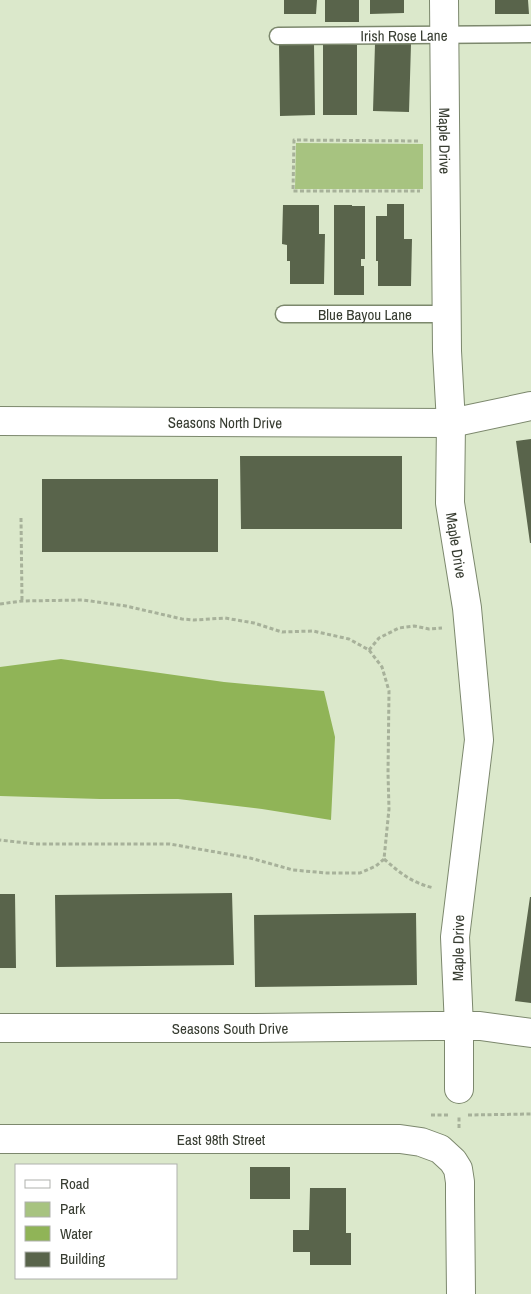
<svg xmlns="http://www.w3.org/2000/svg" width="531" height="1294" viewBox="0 0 531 1294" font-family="'Archivo Narrow',sans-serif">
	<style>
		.green { fill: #a7c380 }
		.water { fill: #90b457 }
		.building { fill: #59644b }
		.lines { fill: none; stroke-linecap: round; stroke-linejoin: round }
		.lane-casing { stroke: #7c886d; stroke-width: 19 }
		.street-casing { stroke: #7c886d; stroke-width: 30 }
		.path { stroke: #a7b19a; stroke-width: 3; stroke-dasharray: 4 2.5; stroke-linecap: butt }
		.lane { stroke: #fff; stroke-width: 16 }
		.street { stroke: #fff; stroke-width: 28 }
		.labels { text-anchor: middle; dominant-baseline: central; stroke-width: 5; stroke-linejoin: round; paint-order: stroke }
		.street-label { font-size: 15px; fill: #373c31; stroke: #fff }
	</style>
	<rect width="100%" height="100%" fill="#dbe8cb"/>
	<path class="green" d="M 296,143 L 423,144 L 423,189 L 295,189 Z"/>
	<path class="water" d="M 61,659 L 224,682 L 324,691 L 335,737 L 331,820 L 262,809 L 178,799 L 100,799 L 0,796 L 0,667 Z"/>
	<path class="building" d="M 284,0 L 317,0 L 316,14 L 284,14 Z
		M 325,0 L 359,0 L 359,22 L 325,22 Z
		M 370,0 L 404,0 L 404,13 L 370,14 Z
		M 495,0 L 528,0 L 529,14 L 495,14 Z
		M 279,44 L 314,44 L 315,115 L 280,116 Z
		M 375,44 L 411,44 L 409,112 L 373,111 Z
		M 323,45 L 357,45 L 357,115 L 323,115 Z
		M 387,204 L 404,204 L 404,239 L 412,239 L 411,286 L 378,286 L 378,261 L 376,261 L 376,216 L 387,216 Z
		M 283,205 L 319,205 L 319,234 L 325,234 L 324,284 L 290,284 L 290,261 L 287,261 L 287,245 L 282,244 Z
		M 334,205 L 352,205 L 352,206 L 365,206 L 365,259 L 361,259 L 361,266 L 364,266 L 364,295 L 334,295 Z
		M 531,439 L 531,543 L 530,543 L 516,441 Z
		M 240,456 L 402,456 L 402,529 L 241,529 Z
		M 42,479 L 218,479 L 218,552 L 42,552 Z
		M 232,893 L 234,965 L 56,967 L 55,895 Z
		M 0,894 L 15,894 L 16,968 L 0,968 Z
		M 530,897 L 531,897 L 531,1003 L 515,1001 Z
		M 416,913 L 417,985 L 255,987 L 254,915 Z
		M 250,1167 L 290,1167 L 290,1199 L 250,1199 Z
		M 310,1188 L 346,1188 L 346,1233 L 351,1233 L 351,1265 L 310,1265 L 310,1252 L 293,1252 L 293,1230 L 309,1230 Z"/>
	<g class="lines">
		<defs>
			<g id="lane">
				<path id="s1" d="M 278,36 L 531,34"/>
				<path id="s2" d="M 284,314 L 447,314"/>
			</g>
			<g id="street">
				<path id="s3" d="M 444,0 L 447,351 L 451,423 L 450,503 L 467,608 L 479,740 L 455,937 L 459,1026 L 459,1089"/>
				<path id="s4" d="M 0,421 L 451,423 L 531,406"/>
				<path id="s5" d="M 0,1028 L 256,1028 L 435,1026 L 480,1026 L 531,1033"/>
				<path id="s6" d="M 0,1139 L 400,1139 L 421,1142 L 440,1149 L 453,1161 L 458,1169 L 460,1182 L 460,1198 L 461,1294"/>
			</g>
		</defs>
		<use href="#lane" class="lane-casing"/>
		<use href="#street" class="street-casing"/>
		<path class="path" d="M 418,141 L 294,140 L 293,191 L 420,191
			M 21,518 L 22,601
			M 0,604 L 22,601 L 83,600 L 126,606 L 182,619 L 194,620 L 225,618 L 254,623 L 282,632 L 313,631 L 349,639 L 369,650 L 382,667 L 389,691 L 388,773 L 389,809 L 384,859 L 376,866 L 360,873 L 327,873 L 293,870 L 250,858 L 170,844 L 35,844 L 0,840
			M 369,650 L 379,638 L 399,628 L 414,626 L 429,629 L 442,628
			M 384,859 C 400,873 412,883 434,888
			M 431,1115 L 449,1115
			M 468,1115 L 531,1114
			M 459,1128 L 459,1115"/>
		<use href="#lane" class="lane"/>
		<use href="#street" class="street"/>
	</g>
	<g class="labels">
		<g class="street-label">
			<text stroke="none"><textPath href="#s1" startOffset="126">Irish Rose Lane</textPath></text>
			<text stroke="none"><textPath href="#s3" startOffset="141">Maple Drive</textPath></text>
			<text stroke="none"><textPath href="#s2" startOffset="81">Blue Bayou Lane</textPath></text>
			<text stroke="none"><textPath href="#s4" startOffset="225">Seasons North Drive</textPath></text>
			<text stroke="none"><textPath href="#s3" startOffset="546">Maple Drive</textPath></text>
			<text transform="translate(458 948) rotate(-89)">Maple Drive</text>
			<text stroke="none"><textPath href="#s5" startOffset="230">Seasons South Drive</textPath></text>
			<text stroke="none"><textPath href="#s6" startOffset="221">East 98th Street</textPath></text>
		</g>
	</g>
	<rect x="15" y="1164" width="162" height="115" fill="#ffffff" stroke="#afb1ad"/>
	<rect x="25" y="1180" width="25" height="8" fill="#ffffff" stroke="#afb1ad"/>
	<text x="60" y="1189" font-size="15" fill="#373c31">Road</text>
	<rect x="25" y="1202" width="25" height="15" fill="#a7c380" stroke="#afb1ad"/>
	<text x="60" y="1214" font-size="15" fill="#373c31">Park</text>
	<rect x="25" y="1226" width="25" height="15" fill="#90b457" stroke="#afb1ad"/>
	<text x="60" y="1239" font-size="15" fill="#373c31">Water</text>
	<rect x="25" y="1252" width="25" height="15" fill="#59644b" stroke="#afb1ad"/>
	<text x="60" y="1264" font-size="15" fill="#373c31">Building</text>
</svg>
